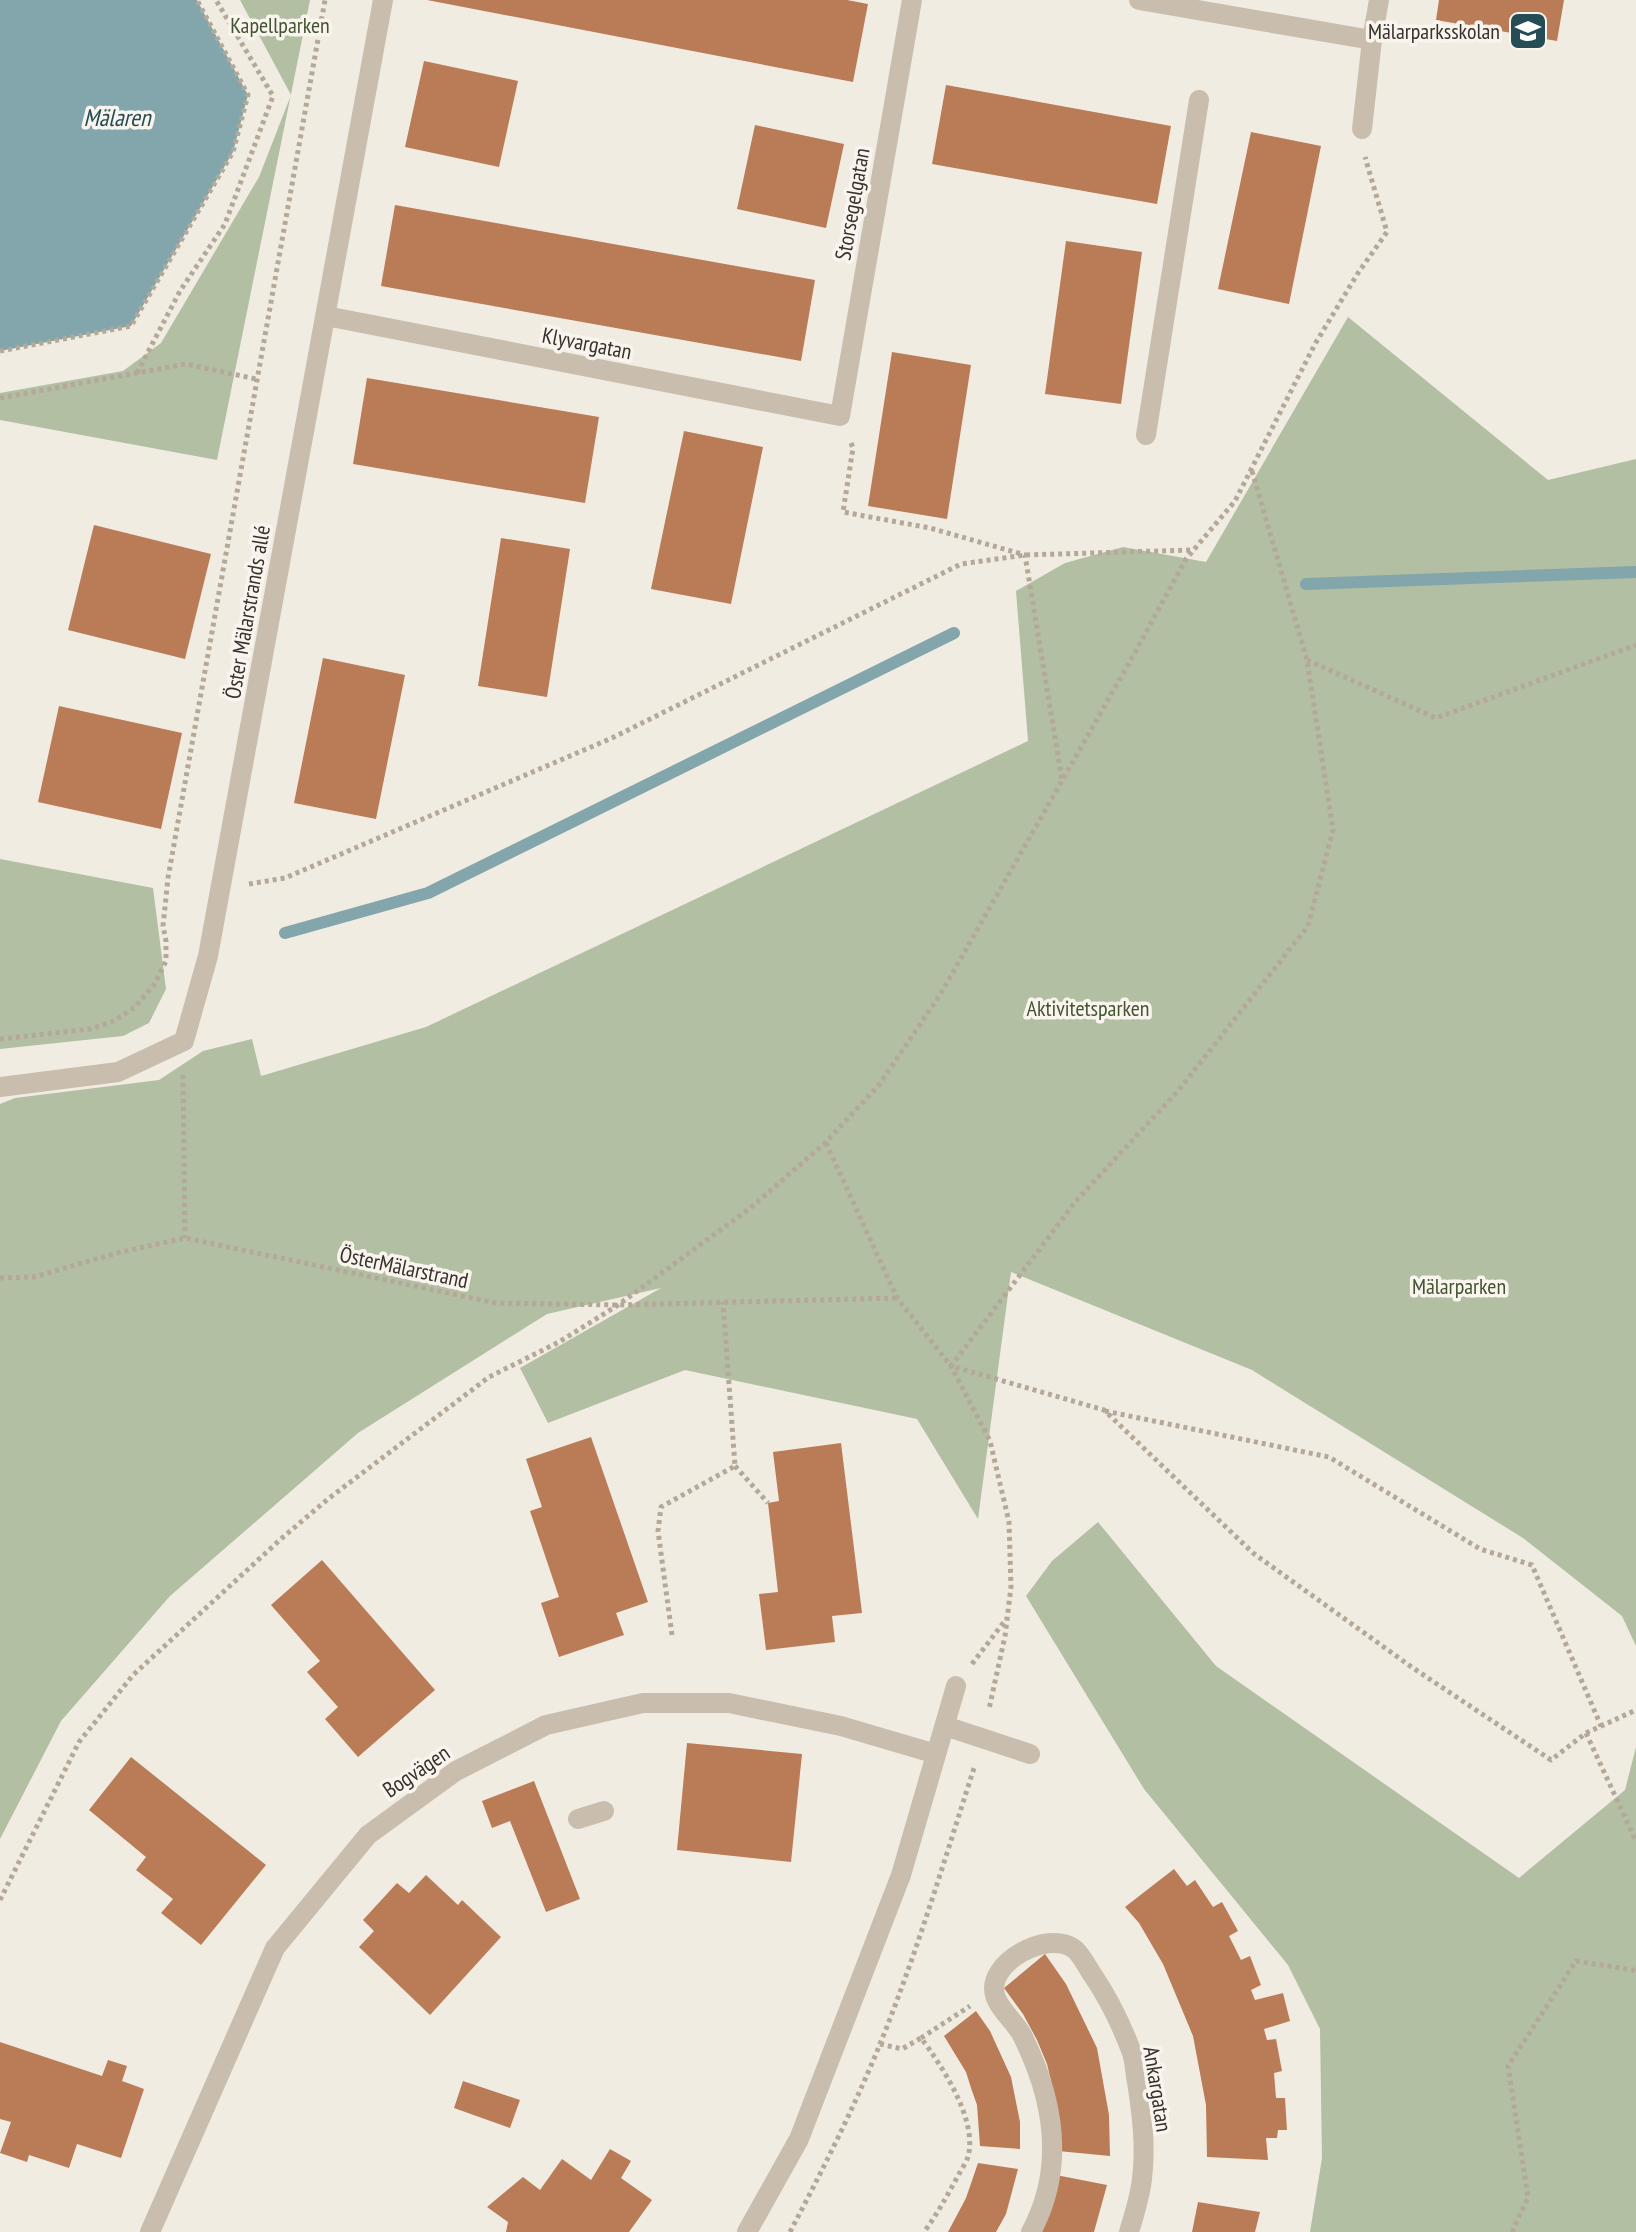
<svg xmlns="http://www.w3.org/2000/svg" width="1636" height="2232" viewBox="0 0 1636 2232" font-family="'PT Sans Narrow',sans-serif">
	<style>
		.green { fill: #b2bfa3 }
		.water { fill: #83a5ac }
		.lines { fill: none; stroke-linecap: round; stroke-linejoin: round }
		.stream { stroke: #83a5ac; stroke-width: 12 }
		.building { fill: #ba7b57 }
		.path { stroke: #b4a899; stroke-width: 5; stroke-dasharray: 4 4; stroke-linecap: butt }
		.minor { stroke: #c9beae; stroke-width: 20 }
		.labels { text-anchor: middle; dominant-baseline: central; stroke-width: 7; stroke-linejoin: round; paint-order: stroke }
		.park-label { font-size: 22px; fill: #435432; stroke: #f9f5ee }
		.poi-label { font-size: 22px; fill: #38312c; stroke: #f9f5ee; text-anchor: end }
		.street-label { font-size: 22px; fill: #38312c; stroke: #f9f5ee }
		.water-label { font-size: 24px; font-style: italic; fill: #254d56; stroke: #f9f5ee }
	</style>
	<rect width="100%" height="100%" fill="#f1ece2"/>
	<path class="green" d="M 240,0 L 310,0 L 217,460 L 0,420 L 0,393 L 123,371 L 161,343 L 259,177 L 291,95 Z
		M 1348,317 L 1548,480 L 1636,459 L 1636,1646 L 1622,1616 L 1523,1538 L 1252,1370 L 1011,1272 L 978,1519 L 917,1419 L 685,1370 L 548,1423 L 520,1368 L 661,1288 L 547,1314 L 358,1433 L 170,1596 L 61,1721 L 0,1839 L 0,1104 L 15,1098 L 159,1080 L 203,1051 L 252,1039 L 261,1076 L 426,1027 L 1028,741 L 1016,591 L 1065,563 L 1123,547 L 1206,562 Z
		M 0,859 L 153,888 L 166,989 L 149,1023 L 123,1036 L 0,1049 Z
		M 1098,1522 L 1216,1666 L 1519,1878 L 1625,1790 L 1636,1747 L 1636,2232 L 1310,2232 L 1322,2158 L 1320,2029 L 1288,1965 L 1144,1789 L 1026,1596 L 1052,1561 Z"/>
	<path class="water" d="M 0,0 L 197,0 L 248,95 L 233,152 L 131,326 L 0,351 Z"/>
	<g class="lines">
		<path class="stream" d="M 1306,584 L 1636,572
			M 285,933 L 428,893 L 954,633"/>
	</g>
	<path class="building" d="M 427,0 L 847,0 L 868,4 L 853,82 Z
		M 1439,0 L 1564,0 L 1557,41 L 1436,20 Z
		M 424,61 L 518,81 L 499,167 L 405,147 Z
		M 946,85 L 1171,126 L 1157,204 L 932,164 Z
		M 755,125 L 844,144 L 826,228 L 737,209 Z
		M 1251,132 L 1321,146 L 1289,304 L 1218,289 Z
		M 395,205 L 815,280 L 801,361 L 381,286 Z
		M 1066,241 L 1142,252 L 1121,404 L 1045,394 Z
		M 892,352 L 971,365 L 947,519 L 868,506 Z
		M 367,378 L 599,417 L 585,503 L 353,464 Z
		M 684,431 L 763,447 L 731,604 L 651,589 Z
		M 94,525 L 211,554 L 185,659 L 68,630 Z
		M 501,538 L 570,549 L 547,697 L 478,686 Z
		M 323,658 L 405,675 L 376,819 L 294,803 Z
		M 59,706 L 182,733 L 161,829 L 38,802 Z
		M 591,1437 L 648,1602 L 616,1613 L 624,1635 L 559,1657 L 541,1603 L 559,1597 L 530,1511 L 542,1507 L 526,1459 Z
		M 841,1443 L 862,1613 L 832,1616 L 835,1642 L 766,1650 L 759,1594 L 778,1592 L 768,1503 L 779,1501 L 773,1452 Z
		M 322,1560 L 435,1690 L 358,1757 L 325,1719 L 338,1707 L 307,1672 L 320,1661 L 271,1605 Z
		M 687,1743 L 802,1754 L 791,1862 L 677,1850 Z
		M 131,1757 L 266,1865 L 201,1945 L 161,1913 L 173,1899 L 136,1870 L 146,1857 L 89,1810 Z
		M 534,1781 L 580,1899 L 546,1912 L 510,1821 L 492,1828 L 482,1801 Z
		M 1174,1869 L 1187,1886 L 1195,1880 L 1213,1907 L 1222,1902 L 1238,1931 L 1229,1936 L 1241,1960 L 1250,1956 L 1261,1985 L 1251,1990 L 1255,2000 L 1283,1993 L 1290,2021 L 1264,2029 L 1267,2040 L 1276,2039 L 1282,2071 L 1274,2073 L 1276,2098 L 1285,2098 L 1287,2130 L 1278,2130 L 1277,2138 L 1266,2138 L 1268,2160 L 1207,2157 L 1206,2105 L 1193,2036 L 1163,1964 L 1139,1923 L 1125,1907 Z
		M 426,1875 L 458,1905 L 462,1900 L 501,1937 L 430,2015 L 359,1947 L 374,1931 L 363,1920 L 397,1883 L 409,1893 Z
		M 1045,1954 L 1066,1984 L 1097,2048 L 1109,2115 L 1110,2156 L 1058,2151 L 1052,2085 L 1047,2064 L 1037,2040 L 1023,2014 L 1004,1988 Z
		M 976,2011 L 990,2031 L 1011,2077 L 1020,2122 L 1020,2149 L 980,2146 L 977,2105 L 971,2088 L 966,2072 L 944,2036 Z
		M 0,2042 L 102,2076 L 108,2060 L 127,2066 L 122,2081 L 144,2089 L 121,2158 L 77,2144 L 69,2168 L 29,2155 L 27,2162 L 0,2153 L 11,2122 L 0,2119 Z
		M 463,2081 L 520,2100 L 510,2128 L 454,2108 Z
		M 610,2149 L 631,2161 L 621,2178 L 652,2200 L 629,2232 L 506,2232 L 508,2222 L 487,2207 L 523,2177 L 540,2190 L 562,2159 L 591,2180 Z
		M 978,2163 L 1018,2169 L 1006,2214 L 996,2232 L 948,2232 L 966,2198 Z
		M 1056,2175 L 1107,2185 L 1094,2232 L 1037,2232 Z
		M 1198,2202 L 1260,2212 L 1255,2232 L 1192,2232 Z"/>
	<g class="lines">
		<path class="path" d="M 0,351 L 131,326 L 233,152 L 248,95 L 197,0
			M 137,373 L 180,291 L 225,224 L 273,96 L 216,0
			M 0,398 L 186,364 L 256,379
			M 851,443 L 853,448 L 843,512 L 930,528 L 1025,555 L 1062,780
			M 1252,471 L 1307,660 L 1333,830 L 1308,926 L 1178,1091 L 1076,1201 L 951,1366 L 1104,1410 L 1253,1553 L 1413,1668 L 1551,1760 L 1586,1733 L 1636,1841
			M 1307,660 L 1436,718 L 1636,645
			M 249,884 L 285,878 L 612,738 L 961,564 L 1025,555 L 1192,550
			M 0,1039 L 90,1029 L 114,1021 L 135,1007 L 154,985 L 166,961 L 166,941 L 163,926 L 168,878 L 325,0
			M 183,1075 L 185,1238
			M 826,1143 L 897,1298 L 951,1366 L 990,1441 L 1009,1522 L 1011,1587 L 1005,1636 L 989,1709
			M 0,1278 L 34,1277 L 117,1253 L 185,1238 L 496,1303 L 618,1305 L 897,1298
			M 1105,1411 L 1329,1457 L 1480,1549 L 1532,1565 L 1601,1726
			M 735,1466 L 768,1503
			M 672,1635 L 658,1531 L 661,1507 L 735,1466 L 723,1302
			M 972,1664 L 1007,1618
			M 1586,1733 L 1636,1710
			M 0,1900 L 79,1742 L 133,1675 L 282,1538 L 328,1499 L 489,1377 L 559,1342 L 618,1305 L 749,1209 L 825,1143 L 879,1085 L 940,995 L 1133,656 L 1186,559 L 1235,501 L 1315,344 L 1358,273 L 1387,232 L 1365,157
			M 921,2038 L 970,2006
			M 880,2044 L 902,2049 L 921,2038 C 942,2066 978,2120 968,2157 C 966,2162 962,2169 959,2174 C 948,2194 938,2213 924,2232
			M 790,2232 C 822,2171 854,2108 880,2044 C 917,1953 945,1858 975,1765
			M 1512,2232 L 1528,2197 L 1508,2066 L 1576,1961 L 1633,1970 L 1636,1973"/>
		<path class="minor" d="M 1139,0 L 1372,40
			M 1362,129 L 1372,40 L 1379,0
			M 326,316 L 840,416 L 912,0
			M 1146,435 L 1199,100
			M 0,1087 L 118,1072 L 184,1041 L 208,956 L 383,0
			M 945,1726 L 1030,1754
			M 578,1819 L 604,1811
			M 150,2232 L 275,1948 L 368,1835 L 456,1771 L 546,1725 L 643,1703 L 729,1703 L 841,1726 L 936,1754
			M 747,2232 L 799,2139 L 901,1875 L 956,1686
			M 1031,2232 C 1066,2167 1054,2099 1022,2035 C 1016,2023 998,2008 995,1995 C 986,1963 1047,1930 1073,1948 C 1081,1953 1088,1969 1094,1977 C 1110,2001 1122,2026 1132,2053 C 1135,2062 1135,2073 1137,2082 C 1142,2114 1146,2147 1142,2179 C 1140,2197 1134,2215 1129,2232"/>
	</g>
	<defs>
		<symbol id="school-square" viewBox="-11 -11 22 22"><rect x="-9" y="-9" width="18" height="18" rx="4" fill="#254d56" stroke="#f9f5ee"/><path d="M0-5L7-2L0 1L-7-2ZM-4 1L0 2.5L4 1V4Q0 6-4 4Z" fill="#fff"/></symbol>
	</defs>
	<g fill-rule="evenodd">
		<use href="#school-square" x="1506" y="9" width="44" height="44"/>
	</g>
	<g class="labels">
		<g class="park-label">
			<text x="280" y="25">Kapellparken</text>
			<text x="1088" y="1008">Aktivitetsparken</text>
			<text x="1459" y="1286">Mälarparken</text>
		</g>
		<g class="poi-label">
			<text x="1500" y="31">Mälarparksskolan</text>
		</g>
		<g class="street-label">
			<text transform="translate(852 204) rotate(-80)">Storsegelgatan</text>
			<text transform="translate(587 343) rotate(11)">Klyvargatan</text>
			<text transform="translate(247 612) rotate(-80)">Öster Mälarstrands allé</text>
			<text transform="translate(404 1267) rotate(12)">ÖsterMälarstrand</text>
			<text transform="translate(416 1771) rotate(-34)">Bogvägen</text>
			<text transform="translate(1158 2089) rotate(81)">Ankargatan</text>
		</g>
		<g class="water-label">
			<text x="117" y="117">Mälaren</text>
		</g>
	</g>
</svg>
